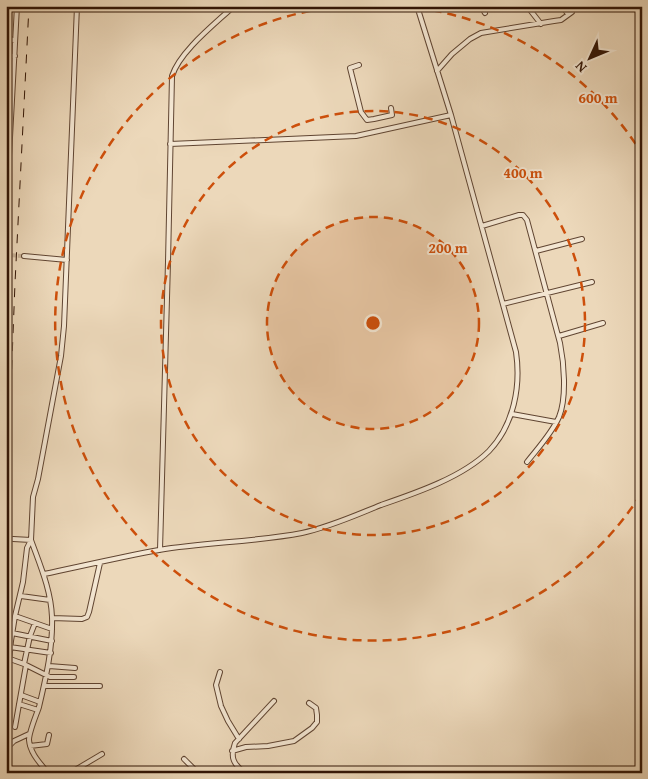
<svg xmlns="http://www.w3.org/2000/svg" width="648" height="779" viewBox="0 0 648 779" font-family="'Gentium Book Plus',serif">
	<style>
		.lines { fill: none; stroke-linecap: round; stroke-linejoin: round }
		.minor-tunnel { stroke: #c7b196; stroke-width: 4; stroke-dasharray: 4 2; stroke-linecap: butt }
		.minor-casing { stroke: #604532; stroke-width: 6 }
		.minor { stroke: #f3e6d2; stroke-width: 4 }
		.rail { stroke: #311405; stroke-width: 1; stroke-dasharray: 9 9; stroke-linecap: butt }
		.ring { fill: none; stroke: #cd4f0b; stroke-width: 2.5; stroke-dasharray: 9 6 }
		.centre { fill: #cd4f0b; stroke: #f3e6d2; stroke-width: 2.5 }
		.ring-label { font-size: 15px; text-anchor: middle; font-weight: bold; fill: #cd4f0b; stroke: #f3e6d2; stroke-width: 4; stroke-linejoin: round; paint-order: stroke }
	</style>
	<rect width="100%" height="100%" fill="#ecd8ba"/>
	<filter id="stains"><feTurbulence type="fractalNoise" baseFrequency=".004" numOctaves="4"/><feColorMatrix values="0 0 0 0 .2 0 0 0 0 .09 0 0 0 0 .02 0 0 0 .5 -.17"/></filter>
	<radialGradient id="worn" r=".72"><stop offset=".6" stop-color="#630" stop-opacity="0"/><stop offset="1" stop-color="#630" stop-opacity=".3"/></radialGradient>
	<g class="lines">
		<path class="minor-tunnel" d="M 6,255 L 24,256"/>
		<defs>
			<path id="minor" d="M 481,6 L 485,13
				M 527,6 L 541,24
				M 562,6 L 568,14
				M 6,37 L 15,41
				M 6,56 L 15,56
				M 359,65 L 350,68 L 361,112 L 367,120 L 374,119 L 392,115 L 391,108
				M 437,71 L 452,54 L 470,39 L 481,33 L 554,21 L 561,20 L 572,12
				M 170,144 L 356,136 L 451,115
				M 6,212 L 17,6
				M 482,226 L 519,215 L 523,215 L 527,220 L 560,343 C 564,363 567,397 559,417 C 552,433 538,448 527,462
				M 536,251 L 582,239
				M 24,256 L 67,260
				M 503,304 L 592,282
				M 559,336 L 603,323
				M 512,414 L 556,422
				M 13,539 L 31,540
				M 31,540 C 40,565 51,590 52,617 C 53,648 46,677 39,707 C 36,716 29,732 29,740 C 30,753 40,763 48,773
				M 160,550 L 168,262 L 172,76 C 180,51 215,24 234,6
				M 44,574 C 82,566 121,557 159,550 C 206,542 256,542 302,533 C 330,527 356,515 381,505 C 416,493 463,477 489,451 C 514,425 521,386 516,352 L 451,115 L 417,6
				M 21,596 L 50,600
				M 15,616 L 52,629
				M 52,618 L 82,619 L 87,617 L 89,612 L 100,563
				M 12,633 L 52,641
				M 10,647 L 51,653
				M 10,659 L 24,664 L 50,677 L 74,677
				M 24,664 L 30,636 L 35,623
				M 49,666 L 75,668
				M 220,672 L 216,685 L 221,706 L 228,721 L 239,739
				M 44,686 L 100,686
				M 6,691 L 11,641 L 15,616 L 23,582 L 27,548 L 31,540 L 33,497 L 38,479 L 61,356 L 64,326 L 77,6
				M 21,695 L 40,702
				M 19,704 L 38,710
				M 15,727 L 26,665
				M 30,746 L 47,744 L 49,735
				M 6,749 L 14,741 L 29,734
				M 232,751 L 246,747 L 268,746 L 294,741 L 312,728 L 317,722 L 317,715 L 316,708 L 309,703
				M 184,759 L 198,773
				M 70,773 L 102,754
				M 245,773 C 233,764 230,757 235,743 L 274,701"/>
		</defs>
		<use href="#minor" class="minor-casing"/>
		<use href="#minor" class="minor"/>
		<path class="rail" d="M 6,513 L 15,283 L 29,6"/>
	</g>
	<circle cx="373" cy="323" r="106" fill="#cd4f0b" fill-opacity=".12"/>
	<g class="ring">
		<circle cx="373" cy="323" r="106"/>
		<circle cx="373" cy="323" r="212"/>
		<path d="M641 494A318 318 0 1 1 343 6M403 6A318 318 0 0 1 641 152"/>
	</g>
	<circle cx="373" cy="323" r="8" class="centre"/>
	<g class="ring-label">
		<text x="598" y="103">600 m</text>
		<text x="523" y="178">400 m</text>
		<text x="448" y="253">200 m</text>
	</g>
	<rect width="648" height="779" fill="none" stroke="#ecd8ba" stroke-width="25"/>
	<rect x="8" y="8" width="633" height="764" fill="none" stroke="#311405" stroke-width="2.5"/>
	<rect x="12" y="12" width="623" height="754" fill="none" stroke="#311405"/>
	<g transform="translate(590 58) rotate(226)" stroke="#f3e6d2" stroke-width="4" paint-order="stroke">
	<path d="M0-4L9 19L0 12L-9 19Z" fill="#311405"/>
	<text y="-8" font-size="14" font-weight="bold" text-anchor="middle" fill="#311405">N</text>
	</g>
	<rect width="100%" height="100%" filter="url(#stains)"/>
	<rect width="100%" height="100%" fill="url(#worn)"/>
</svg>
